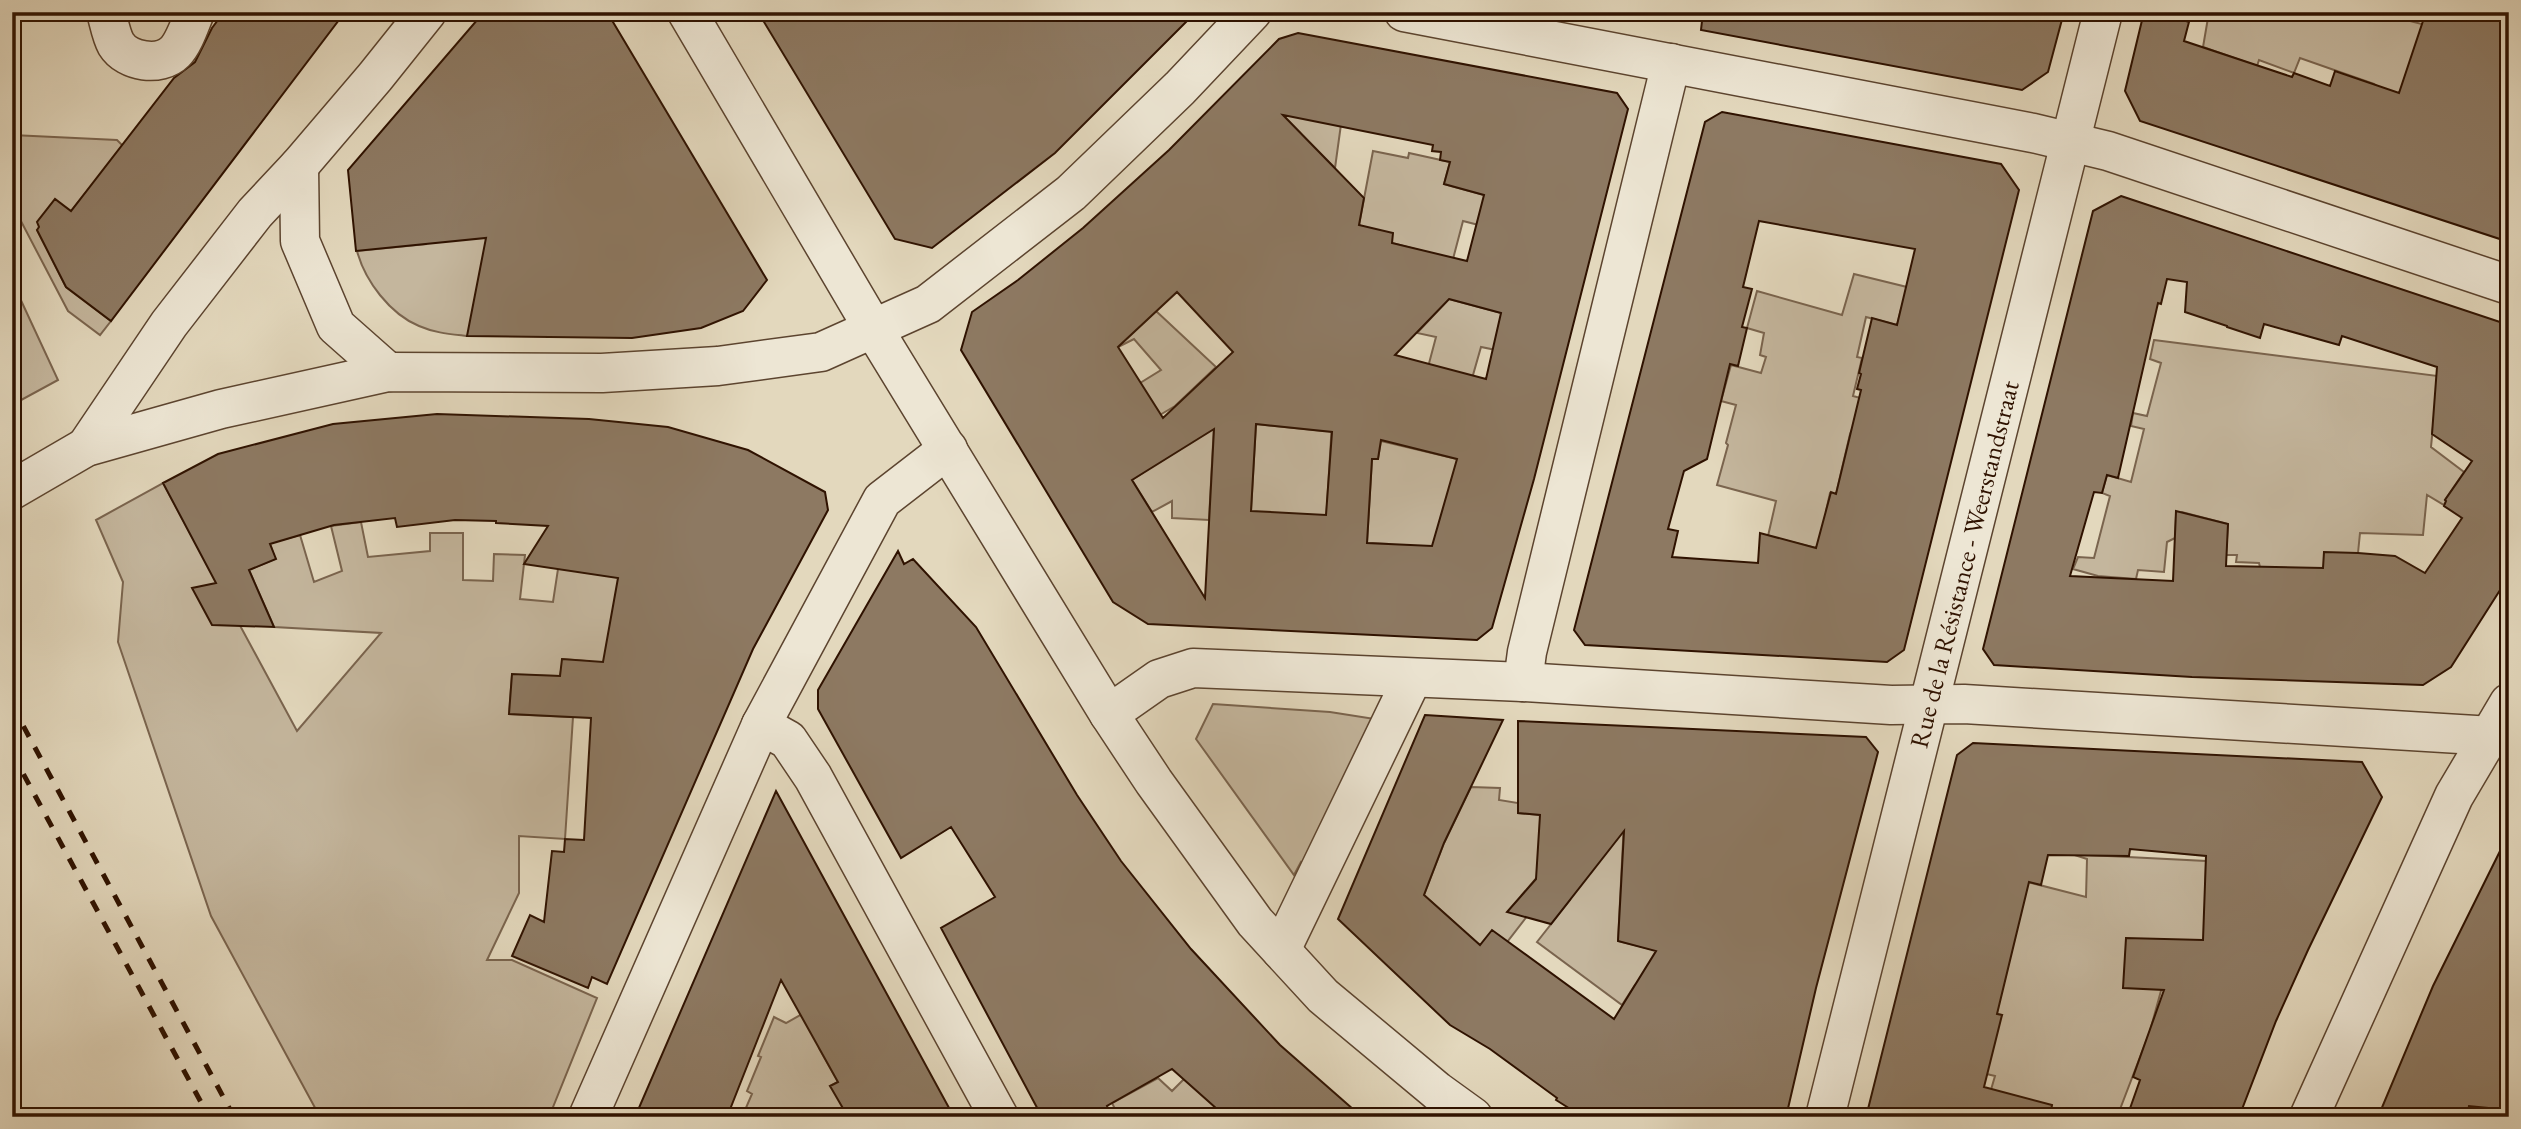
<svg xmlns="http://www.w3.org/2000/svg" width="2521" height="1129" viewBox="0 0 2521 1129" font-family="'EB Garamond',serif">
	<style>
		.green { fill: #c4b69d; stroke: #7a644e; stroke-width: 2 }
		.building { fill: #8d7962; stroke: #2f1200; stroke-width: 2; fill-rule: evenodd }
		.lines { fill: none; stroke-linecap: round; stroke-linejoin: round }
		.minor-casing { stroke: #5c442f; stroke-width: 41 }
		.minor { stroke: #ede6d4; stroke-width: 38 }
		.rail { stroke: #2f1200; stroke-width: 5; stroke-dasharray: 12 12; stroke-linecap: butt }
		.labels { text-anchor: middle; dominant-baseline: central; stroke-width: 7; stroke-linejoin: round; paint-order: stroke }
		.street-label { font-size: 26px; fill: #2f1200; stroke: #ede6d4 }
	</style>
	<rect width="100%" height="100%" fill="#e3d8bd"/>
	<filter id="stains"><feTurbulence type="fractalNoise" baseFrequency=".00286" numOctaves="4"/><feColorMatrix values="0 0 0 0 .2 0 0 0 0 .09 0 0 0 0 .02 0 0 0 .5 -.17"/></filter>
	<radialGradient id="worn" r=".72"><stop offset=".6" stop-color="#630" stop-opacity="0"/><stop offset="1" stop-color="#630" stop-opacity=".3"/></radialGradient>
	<path class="green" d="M 2209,12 L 2375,12 L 2457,33 L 2404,109 L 2374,84 L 2300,58 L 2294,73 L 2259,60 L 2257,66 L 2203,47 Z
		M 1294,107 L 1342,117 L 1335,168 L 1284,117 Z
		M 12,135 L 117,140 L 123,146 L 71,211 L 37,230 L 66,287 L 111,321 L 100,335 L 68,311 L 12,204 Z
		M 1373,151 L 1408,158 L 1409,153 L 1450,162 L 1444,184 L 1484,195 L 1502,231 L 1463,221 L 1453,259 L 1392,243 L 1359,225 Z
		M 423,207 L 571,216 L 467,336 C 450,334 435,333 419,326 C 390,314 365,281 357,251 L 426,244 Z
		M 1854,274 L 1911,288 L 1901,309 L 1897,325 L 1866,317 L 1857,357 L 1862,358 L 1853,396 L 1864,399 L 1850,434 L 1836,494 L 1830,493 L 1826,511 L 1833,514 L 1824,550 L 1768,536 L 1776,501 L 1717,485 L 1728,445 L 1726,443 L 1736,405 L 1721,401 L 1731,365 L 1761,373 L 1766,357 L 1760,355 L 1764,333 L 1747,328 L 1757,291 L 1842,315 Z
		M 12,281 L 58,380 L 12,405 Z
		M 1449,299 L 1505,314 L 1496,350 L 1481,347 L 1471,382 L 1427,371 L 1436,337 L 1417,333 Z
		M 1156,311 L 1216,367 L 1175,406 L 1131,432 L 1111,401 L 1161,370 L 1134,339 L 1116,348 Z
		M 2154,340 L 2438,376 L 2431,447 L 2464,472 L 2445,500 L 2446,501 L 2444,505 L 2427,495 L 2423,535 L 2360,533 L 2358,553 L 2323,573 L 2260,567 L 2259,563 L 2236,562 L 2237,555 L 2226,555 L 2228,524 L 2182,512 L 2176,516 L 2175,538 L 2167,542 L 2164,572 L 2138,570 L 2136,579 L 2098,576 L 2073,569 L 2078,557 L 2094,558 L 2110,496 L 2102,493 L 2107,475 L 2131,482 L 2144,429 L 2131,426 L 2133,413 L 2147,416 L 2161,363 L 2150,359 Z
		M 1332,422 L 1324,555 L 1251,511 L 1256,424 L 1324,431 Z
		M 1214,425 L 1209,520 L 1172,518 L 1172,501 L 1152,512 L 1132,480 Z
		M 1381,441 L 1457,459 L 1456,547 L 1388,551 L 1388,544 L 1367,543 L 1372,459 L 1378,459 Z
		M 163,483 L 297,731 L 381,633 L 274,627 L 249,570 L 275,559 L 270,543 L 300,535 L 314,582 L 342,571 L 331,526 L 361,522 L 368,557 L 430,551 L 430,533 L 463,533 L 463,580 L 493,581 L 494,554 L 525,555 L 520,599 L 553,602 L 563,536 L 631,525 L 620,679 L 586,661 L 563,659 L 560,676 L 512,675 L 509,714 L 573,717 L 565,839 L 519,836 L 519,893 L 487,960 L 512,960 L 597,998 L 549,1117 L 320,1117 L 211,916 L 118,642 L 123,582 L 96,520 Z
		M 1213,704 L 1330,712 L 1381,720 L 1308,866 L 1301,862 L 1294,875 L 1196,739 Z
		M 1471,787 L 1500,788 L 1499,800 L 1518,803 L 1518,813 L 1624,822 L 1618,941 L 1711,964 L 1705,1001 L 1635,985 L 1622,1005 L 1537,942 L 1570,900 L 1538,876 L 1522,895 L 1535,906 L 1487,968 L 1447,934 L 1455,923 L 1424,895 L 1444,843 Z
		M 2050,847 L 2088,855 L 2206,861 L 2204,946 L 2162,987 L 2150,1031 L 2117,1117 L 1983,1117 L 1995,1076 L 1966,1069 L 2002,1015 L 1978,1009 L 2016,879 L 2086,897 L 2087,859 Z
		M 813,1008 L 829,1041 L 819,1048 L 838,1082 L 830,1086 L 854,1117 L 742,1117 L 752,1094 L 747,1091 L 761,1057 L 758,1056 L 774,1017 L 786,1023 Z
		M 1190,1073 L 1226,1117 L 1177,1117 L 1175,1112 L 1167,1117 L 1119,1117 L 1112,1103 L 1158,1078 L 1172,1091 Z"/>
	<path class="building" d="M 224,12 L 345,12 L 111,321 L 66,287 L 37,230 L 39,227 L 37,222 L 55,199 L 71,211 L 174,78 L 195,62 L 212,28 Z
		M 484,12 L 607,12 L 767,280 L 743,311 L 701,328 L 632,338 L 467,336 L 486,238 L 356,251 L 348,170 Z
		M 758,12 L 1196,12 L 1055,153 L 932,248 L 895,239 Z
		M 1703,12 L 2064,12 L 2048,72 L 2022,90 L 1701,30 Z
		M 2144,12 L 2160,12 L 2189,22 L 2184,41 L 2292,77 L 2294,73 L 2330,86 L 2335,71 L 2399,93 L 2426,12 L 2509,12 L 2509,242 L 2140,121 L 2125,91 Z
		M 1298,33 L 1617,93 L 1628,109 L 1534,479 L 1492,628 L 1477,640 L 1148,624 L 1113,602 L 961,350 L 972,312 L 1018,280 L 1083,228 L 1169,150 L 1279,39 ZM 1283,115 L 1433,145 L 1432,151 L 1441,152 L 1440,160 L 1450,162 L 1444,184 L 1484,195 L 1467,261 L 1392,243 L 1393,233 L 1359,225 L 1364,198 ZM 1177,292 L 1233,352 L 1163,418 L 1118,347 ZM 1449,299 L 1501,313 L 1486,379 L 1395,355 ZM 1256,424 L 1332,432 L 1326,515 L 1251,511 ZM 1214,429 L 1205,598 L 1132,480 ZM 1381,440 L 1457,459 L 1432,546 L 1367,543 L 1372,459 L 1378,459 Z
		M 1722,112 L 2001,164 L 2019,190 L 1904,650 L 1887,662 L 1585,645 L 1574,630 L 1705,122 ZM 1759,221 L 1915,249 L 1897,325 L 1872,318 L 1859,373 L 1861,374 L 1857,389 L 1861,390 L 1836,494 L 1831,492 L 1816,548 L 1760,533 L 1758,563 L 1672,557 L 1678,531 L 1668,529 L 1684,471 L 1707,459 L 1730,364 L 1738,366 L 1747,328 L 1742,327 L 1752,289 L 1743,287 Z
		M 2121,196 L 2509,325 L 2509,576 L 2451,667 L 2423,685 L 2192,677 L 1994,665 L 1983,649 L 2093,211 ZM 2167,279 L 2187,282 L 2185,312 L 2227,326 L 2227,327 L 2260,338 L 2264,324 L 2339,345 L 2342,336 L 2437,367 L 2432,434 L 2472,461 L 2445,500 L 2446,501 L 2444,506 L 2462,518 L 2425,573 L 2395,556 L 2358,553 L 2324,552 L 2323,568 L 2226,566 L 2228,524 L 2176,511 L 2173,581 L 2070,576 L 2094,492 L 2102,493 L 2107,475 L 2118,478 L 2158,303 L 2161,304 Z
		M 437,414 L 589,419 L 668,427 L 748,450 L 825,492 L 828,510 L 753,649 L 607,984 L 592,977 L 588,988 L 512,956 L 530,915 L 544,922 L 552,851 L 564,852 L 565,839 L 584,840 L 591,718 L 509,714 L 512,674 L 560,676 L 562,659 L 603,662 L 618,578 L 524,564 L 548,526 L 496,523 L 496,521 L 455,520 L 397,527 L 395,518 L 334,525 L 270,544 L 276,559 L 249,570 L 274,627 L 212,625 L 192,588 L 216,583 L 163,483 L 218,454 L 333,424 Z
		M 898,551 L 904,564 L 913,559 L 976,627 L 1077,795 L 1121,861 L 1191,949 L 1280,1045 L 1362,1117 L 1226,1117 L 1172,1069 L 1107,1106 L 1112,1117 L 1042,1117 L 941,928 L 995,897 L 951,827 L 901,858 L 818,709 L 818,690 Z
		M 1425,715 L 1503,720 L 1444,843 L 1424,895 L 1480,945 L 1492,930 L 1614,1019 L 1656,951 L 1618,941 L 1624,831 L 1551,924 L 1507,912 L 1536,879 L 1540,815 L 1518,813 L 1518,721 L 1866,737 L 1878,752 L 1816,988 L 1786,1117 L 1583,1117 L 1556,1100 L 1557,1098 L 1490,1049 L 1450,1025 L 1338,919 Z
		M 1973,743 L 2362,762 L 2382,797 L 2308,950 L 2276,1021 L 2239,1117 L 2127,1117 L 2140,1080 L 2133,1077 L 2164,990 L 2123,988 L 2126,938 L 2203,940 L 2206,856 L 2130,849 L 2129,856 L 2048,855 L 2041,885 L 2029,882 L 1997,1014 L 2002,1015 L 1984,1087 L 2052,1105 L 2050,1117 L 1866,1117 L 1957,755 Z
		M 776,791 L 841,910 L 954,1117 L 848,1117 L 830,1086 L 838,1082 L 781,980 L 727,1117 L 635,1117 Z
		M 2509,833 L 2509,1110 L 2469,1106 L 2467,1117 L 2378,1117 L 2433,986 Z"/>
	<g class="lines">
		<defs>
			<g id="minor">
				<path d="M 106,12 C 109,22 111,35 116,44 C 127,62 160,67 175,52 C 184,43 190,24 195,12"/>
				<path d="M 687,12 L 873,328 L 1109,714 L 1154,782 L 1255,922 L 1323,996 L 1437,1091 L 1473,1117"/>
				<path d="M 1404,12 L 2033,133 L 2108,151 L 2509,285"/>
				<path d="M 299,166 L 300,241 L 336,326 L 388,372"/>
				<path d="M 86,447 L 169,324 L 255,213 L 299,166 L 375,77 L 427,12"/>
				<path d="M 12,490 L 86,447 L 221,409 L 388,372 L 602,373 L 718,366 L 821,352 L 928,304 L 1071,193 L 1180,88 L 1252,12"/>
				<path d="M 1523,682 L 1527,652 L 1671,63"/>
				<path d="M 1109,714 L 1159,679 L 1193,668 L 1523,682 L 1891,705 L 1964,704 L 2509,737"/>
				<path d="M 761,725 L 788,740 L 813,777 L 999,1117"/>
				<path d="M 1281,950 L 1412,679"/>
				<path d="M 588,1117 L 761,725 L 882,500 L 948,449"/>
				<path id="s1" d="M 1825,1117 L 2103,12"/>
				<path d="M 2309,1117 L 2454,796 L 2509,703"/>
			</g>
		</defs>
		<use href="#minor" class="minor-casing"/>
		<use href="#minor" class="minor"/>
		<path class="rail" d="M 12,705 L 234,1117
			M 12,753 L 209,1117"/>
	</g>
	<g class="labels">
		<g class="street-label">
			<text stroke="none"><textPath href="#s1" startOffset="570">Rue de la Résistance - Weerstandstraat</textPath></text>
		</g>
	</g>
	<rect width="2521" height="1129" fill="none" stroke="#e3d8bd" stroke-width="42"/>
	<rect x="14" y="14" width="2493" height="1101" fill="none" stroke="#2f1200" stroke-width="3.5"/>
	<rect x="21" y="21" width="2479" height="1087" fill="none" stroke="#2f1200" stroke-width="2"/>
	<rect width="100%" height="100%" filter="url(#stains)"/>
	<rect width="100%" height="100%" fill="url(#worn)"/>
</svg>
